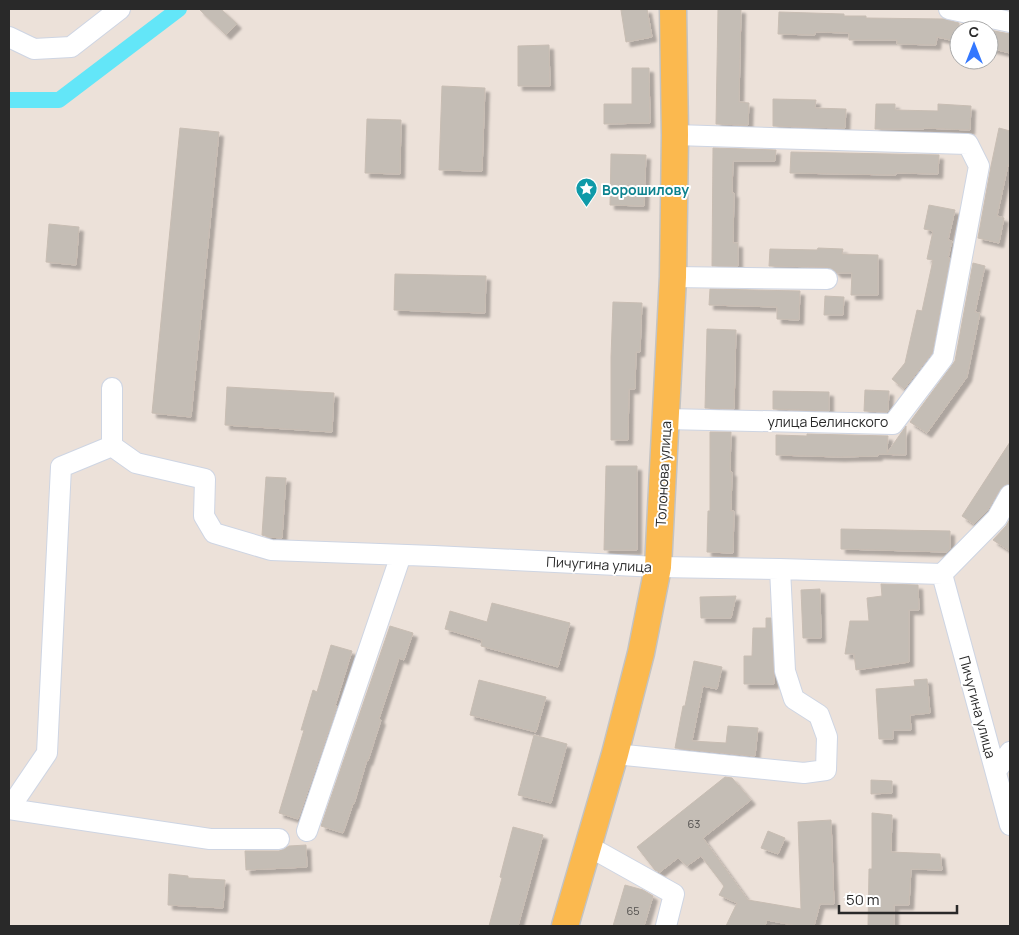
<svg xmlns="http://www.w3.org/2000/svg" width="1019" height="935" viewBox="0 0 1019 935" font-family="Manrope,sans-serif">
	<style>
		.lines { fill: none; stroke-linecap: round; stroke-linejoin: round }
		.canal { stroke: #63e6f8; stroke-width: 16 }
		.building { fill: #c4bdb5; stroke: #c8bdb3; filter: url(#shadow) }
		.minor-casing { stroke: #ced5e3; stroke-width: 22 }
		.major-casing { stroke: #c3c3c3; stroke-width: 29 }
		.minor { stroke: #fff; stroke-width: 20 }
		.major { stroke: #fbb94f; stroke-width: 26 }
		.labels { text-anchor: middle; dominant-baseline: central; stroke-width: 4; stroke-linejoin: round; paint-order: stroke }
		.number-label { font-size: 11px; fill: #504e4c }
		.culture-label { font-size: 14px; font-weight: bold; fill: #0d838f; stroke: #fff; text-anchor: start }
		.street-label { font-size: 14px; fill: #292929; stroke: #fff }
	</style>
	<defs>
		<filter id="shadow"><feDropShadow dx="4.5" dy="4.5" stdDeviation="1" flood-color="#0004"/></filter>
	</defs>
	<rect width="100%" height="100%" fill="#ece1d9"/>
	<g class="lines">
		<path class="canal" d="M 9,100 L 59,100 L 179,9"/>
	</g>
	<path class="building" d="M 199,9 L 221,9 L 237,24 L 226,35 Z
		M 630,9 L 647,9 L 652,37 L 626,42 L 621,10 Z
		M 718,9 L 741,9 L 739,102 L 749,103 L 748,125 L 716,124 Z
		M 779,12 L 844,14 L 844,16 L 866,16 L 866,18 L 944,19 L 959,23 L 959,42 L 937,37 L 936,45 L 897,44 L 897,40 L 849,40 L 849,33 L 815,32 L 815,35 L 778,34 Z
		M 989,30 L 1010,34 L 1010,53 L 989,48 Z
		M 549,45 L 550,86 L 518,86 L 518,46 Z
		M 632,68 L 649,68 L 650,123 L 604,124 L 604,104 L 632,104 Z
		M 442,86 L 485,88 L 482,171 L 439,170 Z
		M 773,99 L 816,100 L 815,108 L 846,109 L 845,128 L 773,126 Z
		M 876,104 L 895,104 L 895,110 L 938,111 L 938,104 L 971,106 L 970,130 L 924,128 L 924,129 L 875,129 Z
		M 367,119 L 401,120 L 400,174 L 365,173 Z
		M 180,128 L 219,132 L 191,417 L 152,413 Z
		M 999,128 L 1010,131 L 1010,165 L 1008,165 L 997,216 L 1004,218 L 999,243 L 978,238 L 991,166 Z
		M 713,148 L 776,150 L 775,161 L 733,161 L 732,193 L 734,193 L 733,243 L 738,243 L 738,266 L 712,266 Z
		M 791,152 L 939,155 L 938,174 L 896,173 L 896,175 L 790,173 Z
		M 611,154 L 646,155 L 644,206 L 610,205 Z
		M 929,205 L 955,210 L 948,240 L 952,241 L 948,258 L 950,258 L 932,353 L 904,389 L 892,379 L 905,363 L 917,310 L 922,311 L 933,260 L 927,259 L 933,231 L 924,229 Z
		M 49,224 L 79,227 L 76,265 L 46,262 Z
		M 818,248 L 843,249 L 842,254 L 878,255 L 878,295 L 851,295 L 852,273 L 837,273 L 833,269 L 827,267 L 769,266 L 770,249 L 817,250 Z
		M 973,263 L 985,266 L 975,312 L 980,313 L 967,377 L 927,433 L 910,422 L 952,365 L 955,361 Z
		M 395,274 L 486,276 L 485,313 L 394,310 Z
		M 710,289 L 800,291 L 799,320 L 777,319 L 777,307 L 709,305 Z
		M 825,296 L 844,297 L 843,315 L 824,315 Z
		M 613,302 L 642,303 L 640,352 L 636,352 L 635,389 L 629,389 L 628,440 L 611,440 L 611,357 Z
		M 707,329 L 736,330 L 734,409 L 705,408 Z
		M 227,387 L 334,393 L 332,432 L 225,425 Z
		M 865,390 L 889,391 L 888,411 L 887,412 L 864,411 Z
		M 773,391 L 829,392 L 829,411 L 773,409 Z
		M 906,426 L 906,455 L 878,454 L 878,456 L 840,457 L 776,455 L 776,435 L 807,436 L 807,434 L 888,436 L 887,453 Z
		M 710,432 L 731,432 L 730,472 L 732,472 L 731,511 L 734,511 L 733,553 L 707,552 L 708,511 L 710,511 Z
		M 1010,442 L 1010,483 L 1004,485 L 1000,489 L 987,511 L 974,524 L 962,516 Z
		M 606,466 L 637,466 L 637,550 L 604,550 Z
		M 266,477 L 286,478 L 282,538 L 269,537 L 262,535 Z
		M 1010,519 L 1010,551 L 993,540 L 1006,526 Z
		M 841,529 L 950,531 L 950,549 L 947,552 L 841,549 Z
		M 881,584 L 918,585 L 919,610 L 909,610 L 909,662 L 856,670 L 854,654 L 845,654 L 850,621 L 869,621 L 867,598 L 882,596 Z
		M 820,589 L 821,638 L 803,638 L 801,590 Z
		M 736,596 L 731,618 L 701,618 L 700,597 Z
		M 492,603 L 570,623 L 558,667 L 481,646 L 482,640 L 445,629 L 450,611 L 487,622 Z
		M 766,618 L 771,618 L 774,684 L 744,684 L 744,656 L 752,656 L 753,628 L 766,628 Z
		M 390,626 L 413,633 L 404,660 L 399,658 L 379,719 L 381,720 L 368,761 L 367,760 L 354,804 L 353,804 L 343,833 L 321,826 Z
		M 331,645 L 352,651 L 335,706 L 337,706 L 298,819 L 279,813 L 304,730 L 301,730 L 313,690 L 317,692 Z
		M 694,661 L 722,667 L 717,689 L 703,686 L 692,741 L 726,743 L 728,726 L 758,728 L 755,756 L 675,748 L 683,706 L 685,706 Z
		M 927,679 L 930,713 L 910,715 L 911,730 L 893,730 L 893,739 L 879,739 L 876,689 L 915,686 L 914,680 Z
		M 479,680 L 546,697 L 536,732 L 470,715 Z
		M 534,735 L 567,744 L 551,803 L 518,795 Z
		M 725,777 L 732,778 L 751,800 L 703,838 L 748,900 L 801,909 L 798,822 L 831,820 L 834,904 L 820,904 L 814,926 L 798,926 L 767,920 L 765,926 L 726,926 L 737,903 L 719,895 L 724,886 L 701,856 L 687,866 L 678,858 L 660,872 L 655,870 L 637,847 Z
		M 871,780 L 892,781 L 892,793 L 871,794 Z
		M 872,813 L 892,815 L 891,852 L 940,854 L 942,870 L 911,869 L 909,905 L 894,905 L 894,926 L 868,926 L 869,869 L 872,869 Z
		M 513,827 L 543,835 L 518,926 L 489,926 L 502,878 L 500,877 Z
		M 768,831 L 785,838 L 778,854 L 761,848 Z
		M 306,845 L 307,867 L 246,870 L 245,851 L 279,851 L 284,849 L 289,846 Z
		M 169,874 L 188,876 L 188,878 L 225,880 L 223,908 L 168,905 Z
		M 625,885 L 643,890 L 653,896 L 644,926 L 613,926 Z"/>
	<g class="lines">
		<defs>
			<path id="minor" d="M 949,9 L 1010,22
				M 9,37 L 34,49 L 71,47 L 120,9
				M 673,277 L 827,279
				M 112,388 L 112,446 L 136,463 L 205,479 L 204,516 L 214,533 L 271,550 L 434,556 L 658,567 L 780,569 L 942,574
				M 666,419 L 893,424 L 943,358 L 979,166 L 968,144 L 675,135
				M 942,574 L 1010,825
				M 942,574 L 997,518 L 1010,495
				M 615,754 L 804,773 L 826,770 L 827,737 L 819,715 L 794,699 L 785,671 L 780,569
				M 996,771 L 1010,752
				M 9,809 L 47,753 L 61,467 L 112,446
				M 9,809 L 210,839 L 279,839
				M 307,831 L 401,555
				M 588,846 L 674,894 L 666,926"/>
			<path id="major" d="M 565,926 L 615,754 L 641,653 L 658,567 L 673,277 L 675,135 L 673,9"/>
		</defs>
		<use href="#minor" class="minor-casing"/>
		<use href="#major" class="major-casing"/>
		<use href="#minor" class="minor"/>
		<use href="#major" class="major"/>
	</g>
	<defs>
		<symbol id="sight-pin" viewBox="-11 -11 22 30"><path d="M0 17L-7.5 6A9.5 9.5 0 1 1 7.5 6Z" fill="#0f9aa8" stroke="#fff"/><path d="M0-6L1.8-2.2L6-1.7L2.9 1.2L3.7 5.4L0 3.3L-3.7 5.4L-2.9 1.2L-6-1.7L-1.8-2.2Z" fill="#fff"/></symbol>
	</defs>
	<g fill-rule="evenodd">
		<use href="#sight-pin" x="574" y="176" width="25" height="34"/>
	</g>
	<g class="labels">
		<g class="number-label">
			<text x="694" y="823">63</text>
			<text x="633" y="910">65</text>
		</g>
		<g class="culture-label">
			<text x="602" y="189">Ворошилову</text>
		</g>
		<g class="street-label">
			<text x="828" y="421">улица Белинского</text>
			<text transform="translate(663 474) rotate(-87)">Толонова улица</text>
			<text transform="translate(599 564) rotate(3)">Пичугина улица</text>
			<text transform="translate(978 707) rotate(75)">Пичугина улица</text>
		</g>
	</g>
	<rect width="1019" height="935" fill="none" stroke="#292929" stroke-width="20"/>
	<g transform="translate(974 45)"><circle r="24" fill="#ffffff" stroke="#a9a9a9"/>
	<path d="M0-4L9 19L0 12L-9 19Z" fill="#3478ff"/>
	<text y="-8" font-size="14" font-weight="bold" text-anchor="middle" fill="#292929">С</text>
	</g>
	<path d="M839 905v8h118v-8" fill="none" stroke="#292929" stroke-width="2.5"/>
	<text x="846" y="905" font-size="15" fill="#292929" stroke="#ffffff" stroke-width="4" paint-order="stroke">50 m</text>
</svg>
